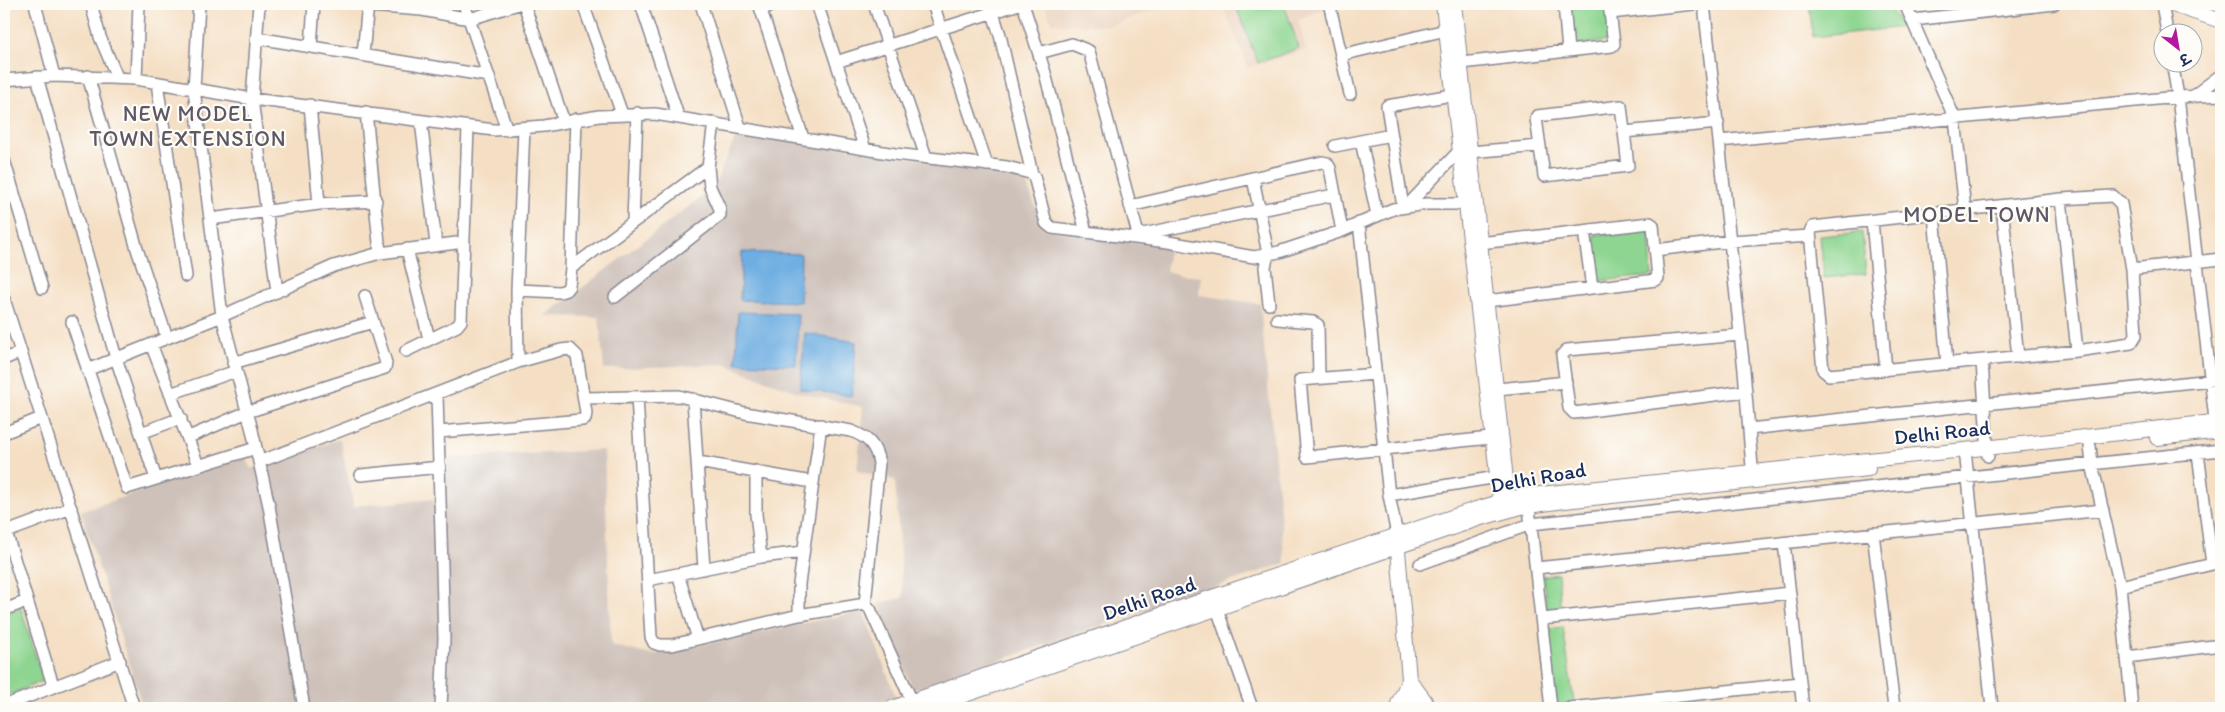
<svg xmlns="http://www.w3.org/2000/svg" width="2225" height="712" viewBox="0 0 2225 712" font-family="Itim,'Playpen Sans Deva',sans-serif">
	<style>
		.built { fill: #e8ceb9 }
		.industrial { fill: #cec1ba }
		.green { fill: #8dd590; stroke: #548277 }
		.water { fill: #6eaee2; stroke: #446ea0 }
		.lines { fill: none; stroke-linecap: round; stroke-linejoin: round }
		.minor-casing { stroke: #888791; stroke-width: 14 }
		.major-casing { stroke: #888791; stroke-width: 16 }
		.minor { stroke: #fff; stroke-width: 11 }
		.major { stroke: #fff; stroke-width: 14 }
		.labels { text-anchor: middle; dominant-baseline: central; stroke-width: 4.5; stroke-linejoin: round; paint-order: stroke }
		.street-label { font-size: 21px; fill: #1b2f5e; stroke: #fdfcf7 }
		.neighbourhood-label { font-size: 22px; letter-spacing: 1px; fill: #5e5866; stroke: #fdfcf7 }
	</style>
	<rect width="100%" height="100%" fill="#fdfcf7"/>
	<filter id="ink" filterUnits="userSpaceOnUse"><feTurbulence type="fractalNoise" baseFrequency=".02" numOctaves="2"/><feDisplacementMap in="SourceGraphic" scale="10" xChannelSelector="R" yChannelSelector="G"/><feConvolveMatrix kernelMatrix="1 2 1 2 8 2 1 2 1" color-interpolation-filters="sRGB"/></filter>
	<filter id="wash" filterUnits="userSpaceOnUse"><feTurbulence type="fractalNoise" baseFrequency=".0096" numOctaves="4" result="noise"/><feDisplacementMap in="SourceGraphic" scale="20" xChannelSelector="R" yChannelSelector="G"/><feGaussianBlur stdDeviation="1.12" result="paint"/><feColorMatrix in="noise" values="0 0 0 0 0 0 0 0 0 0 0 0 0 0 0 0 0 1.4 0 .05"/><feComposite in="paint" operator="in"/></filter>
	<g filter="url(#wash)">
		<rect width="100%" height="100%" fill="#f5dfc4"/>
		<path class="built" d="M 1044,4 L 1168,4 L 1110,26 L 1052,23 Z
			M 1222,4 L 1341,4 L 1298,19 L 1306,50 L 1248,67 Z"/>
		<path class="industrial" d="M 739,130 L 1015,174 L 1026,182 L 1044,229 L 1169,247 L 1166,272 L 1201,277 L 1199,295 L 1260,304 L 1285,563 L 913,690 L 878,603 L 903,598 L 895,480 L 857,471 L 863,407 L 800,393 L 724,364 L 604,369 L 599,317 L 545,316 L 713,188 Z
			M 340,439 L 354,506 L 446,498 L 448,458 L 604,450 L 611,645 L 651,655 L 863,611 L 896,697 L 864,708 L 143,708 L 81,511 L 246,457 L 251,469 Z"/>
		<path class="green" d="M 1235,4 L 1284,4 L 1299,48 L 1258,63 Z
			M 1567,4 L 1606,4 L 1610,41 L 1571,45 Z
			M 1809,4 L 1886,4 L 1904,27 L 1813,37 Z
			M 1649,230 L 1652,276 L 1598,281 L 1594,235 Z
			M 1862,232 L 1866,274 L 1824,278 L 1820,236 Z
			M 1558,574 L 1561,612 L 1547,614 L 1543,576 Z
			M 21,608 L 43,681 L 4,697 L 4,615 Z
			M 1563,627 L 1574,703 L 1557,705 L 1547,629 Z"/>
		<path class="water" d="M 742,252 L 801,254 L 800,302 L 740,300 Z
			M 738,312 L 798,314 L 796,365 L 736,363 Z
			M 805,333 L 856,342 L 852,396 L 800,389 Z"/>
	</g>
	<g filter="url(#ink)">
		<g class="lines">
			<defs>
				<path id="minor" d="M 35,4 L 54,76
					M 91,4 L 100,37 L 117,77
					M 199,4 L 194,89 L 222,316 L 252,430 L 269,506 L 304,708
					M 259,4 L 252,99 L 277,292
					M 464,4 L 507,130
					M 524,4 L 564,122
					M 583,4 L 622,114
					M 641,4 L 678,116
					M 701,4 L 740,127
					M 759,4 L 803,138
					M 817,4 L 865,149
					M 874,4 L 926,157
					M 933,4 L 987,165
					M 990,4 L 1000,35 L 1032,174
					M 1023,4 L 1045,73 L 1086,232
					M 1564,4 L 1568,51
					M 1704,4 L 1744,370 L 1753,479
					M 1905,4 L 1955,119 L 1965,210
					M 2162,4 L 2167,32
					M 368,6 L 422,10 L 470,19 L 518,4
					M 1330,7 L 1350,94
					M 761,9 L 777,4
					M 1610,13 L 1693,4
					M 1913,20 L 2054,4
					M 257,38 L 489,76
					M 311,46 L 314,4
					M 1039,53 L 1072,44 L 1089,51 L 1139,238
					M 363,54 L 368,4
					M 1341,55 L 1454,28
					M 836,62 L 1019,4
					M 2172,62 L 2178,97 L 2216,428
					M 1453,64 L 1612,46 L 1614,44 L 1609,4
					M 88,76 L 137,249 L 167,338
					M 37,77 L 116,358 L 156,479
					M 136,79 L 139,4
					M 4,80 L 54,76 L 136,79 L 252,99 L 494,130 L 544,126 L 599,116 L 655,114 L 895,154 L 1007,167 L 1030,173 L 1034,176 L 1046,223 L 1052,228 L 1168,242 L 1254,257 L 1279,252 L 1342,231 L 1393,209 L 1426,204 L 1474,204
					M 157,83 L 186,276
					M 2192,97 L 2221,75
					M 310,105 L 319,204
					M 1621,106 L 1628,166 L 1544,176 L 1536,118 L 1537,116 Z
					M 366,112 L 380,253
					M 421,121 L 436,244
					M 1624,132 L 1718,123
					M 1361,141 L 1377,215
					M 1719,141 L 2178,97 L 2221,95
					M 1335,146 L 1391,135
					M 1470,152 L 1540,146
					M 4,160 L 42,288
					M 1253,178 L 1268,254 L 1265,267 L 1269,304
					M 2113,196 L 2121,204 L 2132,269 L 2136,335 L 2131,343 L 2077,351 L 1829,375 L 1823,370 L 1810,232 L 1813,227 L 2061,199 Z
					M 2061,199 L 2077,351
					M 1130,206 L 1322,162 L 1327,163 L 1330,168 L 1342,231
					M 2002,206 L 2018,357
					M 1403,207 L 1387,106 L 1452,95
					M 1406,207 L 1459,151
					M 1934,214 L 1947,364
					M 211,219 L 319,204 L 376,201
					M 633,221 L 637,113
					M 1872,221 L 1886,370
					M 1359,223 L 1389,495 L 1397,535
					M 1584,231 L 1592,287
					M 1138,235 L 1334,195
					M 407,249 L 429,339
					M 1655,250 L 1730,241 L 1810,236
					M 571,268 L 708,167 L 714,123
					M 2132,269 L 2221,259
					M 517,290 L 560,292 L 566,290 L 569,286 L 571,268 L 576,119
					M 615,297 L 720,215 L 720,209 L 710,187 L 708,167
					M 4,299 L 134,708
					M 1479,302 L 1656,280 L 1658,278 L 1653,225 L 1650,223 L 1480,243
					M 1277,319 L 1313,322 L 1318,325 L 1319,378
					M 72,322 L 127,488 L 256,448
					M 1740,335 L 1567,350 L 1562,355 L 1569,408 L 1574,413 L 1746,391
					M 151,344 L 198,465
					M 406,351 L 457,326 L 461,321 L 468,127
					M 4,359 L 21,352
					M 1982,361 L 1988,456
					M 518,362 L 517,290 L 524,129
					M 233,363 L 373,322
					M 87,370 L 222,316 L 334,266 L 380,253 L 464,242
					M 1376,374 L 1300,380 L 1307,457 L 1500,437
					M 1488,390 L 1566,382
					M 170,394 L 236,371
					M 437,395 L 444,638 L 441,708
					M 637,397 L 651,637 L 654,643 L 660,645 L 672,645 L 799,615 L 865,604
					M 585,398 L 679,396 L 745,413 L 851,431 C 868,437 876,446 879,463 L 865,604 L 870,609 L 915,708
					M 693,399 L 704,569
					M 1749,429 L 2221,379
					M 4,433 L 41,418
					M 141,433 L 181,418
					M 189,437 L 247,412 L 385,368 L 386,363 L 365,296
					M 2090,446 L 2092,464 L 2120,586 L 2132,708
					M 1965,450 L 1992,708
					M 2198,453 L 2212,564
					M 259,462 L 518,362 L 561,350 L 570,349 L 577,356 L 586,413 L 585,419 L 582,420 L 439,432
					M 698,462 L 812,482
					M 756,471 L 756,514 L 761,557
					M 361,475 L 440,467
					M 1389,495 L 1497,477
					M 1528,499 L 1551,708
					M 6,532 L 53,685
					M 4,533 L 71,508
					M 1873,533 L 1894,708
					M 1784,543 L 1803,708
					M 1420,564 L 1531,524 L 2221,450
					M 1536,568 L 2103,510
					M 678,574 L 698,639
					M 648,580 L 761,557 L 803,552
					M 2120,586 L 2221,562
					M 1217,609 L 1252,708
					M 4,610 L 27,601
					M 799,615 L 799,584 L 821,425
					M 1542,619 L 1790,593
					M 2127,657 L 2221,645
					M 4,706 L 120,661
					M 1570,708 L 1800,683"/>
				<path id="major" d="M 1443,4 L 1501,509
					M 1454,4 L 1509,507
					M 2170,4 L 2221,21
					M 2157,438 L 2221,431
					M 1397,539 L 1409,679 L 1413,708
					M 1411,682 L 1425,701 L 1426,708
					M 892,708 L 1212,597 L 1476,509 L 1521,496 L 2051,441 L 2221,421
					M 927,708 L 1481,518 L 1521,507 L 1564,501 L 1868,469
					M 1398,708 L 1398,704 L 1409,680"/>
			</defs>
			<use href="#minor" class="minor-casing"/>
			<use href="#major" class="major-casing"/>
			<use href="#minor" class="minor"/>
			<use href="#major" class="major"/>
		</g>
	</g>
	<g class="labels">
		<g class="street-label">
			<text transform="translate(1942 432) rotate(-6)">Delhi Road</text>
			<text transform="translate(1538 477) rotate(-10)">Delhi Road</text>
			<text transform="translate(1149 598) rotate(-19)">Delhi Road</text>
		</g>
		<g class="neighbourhood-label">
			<text x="188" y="113">NEW MODEL<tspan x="188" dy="25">TOWN EXTENSION</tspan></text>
			<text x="1977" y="214">MODEL TOWN</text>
		</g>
	</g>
	<rect width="2225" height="712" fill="none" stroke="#fdfcf7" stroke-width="20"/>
	<g transform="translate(2178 48) rotate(149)"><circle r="24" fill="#fdfcf7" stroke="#a3aaba"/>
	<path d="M0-4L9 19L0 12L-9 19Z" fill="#b5179e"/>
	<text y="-8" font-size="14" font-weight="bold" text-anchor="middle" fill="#1b2f5e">उ</text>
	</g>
</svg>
